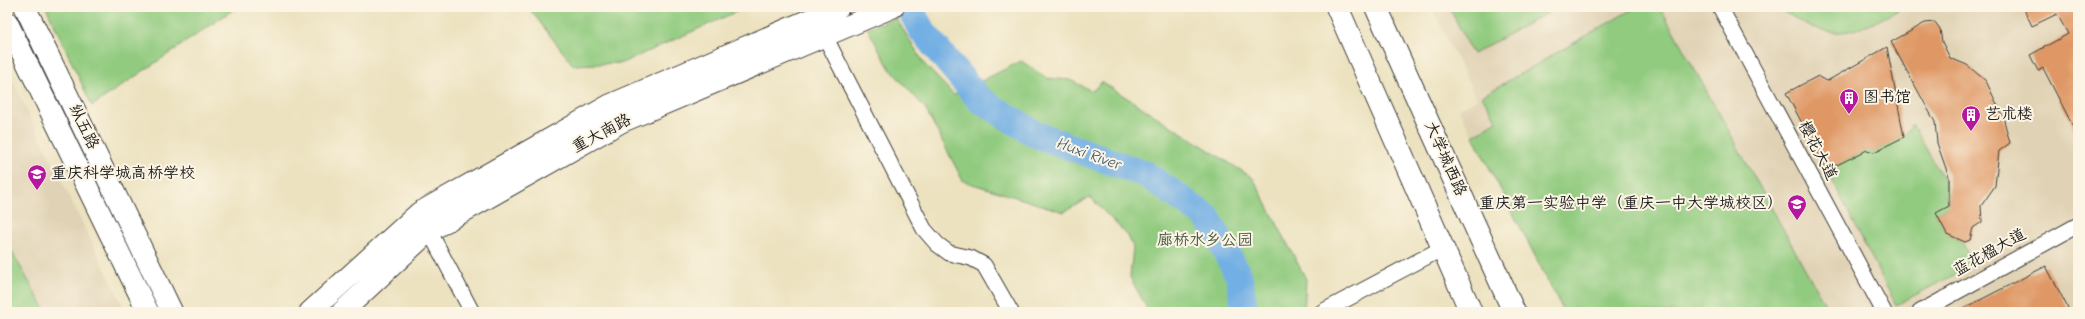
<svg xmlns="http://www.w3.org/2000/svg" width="2085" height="319" viewBox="0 0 2085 319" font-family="'Indie Flower','LXGW WenKai TC',sans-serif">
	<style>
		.built { fill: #e0d2b4 }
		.green { fill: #91cb7f; stroke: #56744e }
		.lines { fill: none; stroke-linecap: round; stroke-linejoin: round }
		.river { stroke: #72afe4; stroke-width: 27 }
		.building { fill: #df9865 }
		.minor-casing { stroke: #3b3a35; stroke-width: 17 }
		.secondary-casing { stroke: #3b3a35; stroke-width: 23 }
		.primary-casing { stroke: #3b3a35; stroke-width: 24 }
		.minor { stroke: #fff; stroke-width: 15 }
		.secondary { stroke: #fff; stroke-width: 21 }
		.primary { stroke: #fff; stroke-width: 22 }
		.labels { text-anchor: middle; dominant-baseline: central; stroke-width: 4; stroke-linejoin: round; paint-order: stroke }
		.poi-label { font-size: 16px; fill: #1c1c1c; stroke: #fcf5e5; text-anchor: start }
		.street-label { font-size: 16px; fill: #1c1c1c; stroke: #fcf5e5 }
		.park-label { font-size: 16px; fill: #45593f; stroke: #fcf5e5 }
		.water-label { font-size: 17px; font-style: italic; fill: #3e576c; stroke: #fcf5e5 }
	</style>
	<rect width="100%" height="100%" fill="#fcf5e5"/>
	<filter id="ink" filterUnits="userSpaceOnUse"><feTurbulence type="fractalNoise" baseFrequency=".025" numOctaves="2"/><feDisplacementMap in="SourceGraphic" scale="8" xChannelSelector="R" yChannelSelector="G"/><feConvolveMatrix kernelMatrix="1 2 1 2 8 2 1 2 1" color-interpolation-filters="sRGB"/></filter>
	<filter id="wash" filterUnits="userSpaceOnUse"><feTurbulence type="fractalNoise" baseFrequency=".012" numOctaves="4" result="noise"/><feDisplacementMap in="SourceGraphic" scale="16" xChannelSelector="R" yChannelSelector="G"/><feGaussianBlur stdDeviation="0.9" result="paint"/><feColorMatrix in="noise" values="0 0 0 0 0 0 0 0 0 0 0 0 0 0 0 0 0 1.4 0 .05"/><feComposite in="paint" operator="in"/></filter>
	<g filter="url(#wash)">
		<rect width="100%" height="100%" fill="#ece2c0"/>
		<path class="built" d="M 1431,7 L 2078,7 L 2078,312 L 1559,312 L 1560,305 L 1459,109 L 1477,99 Z
			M 7,70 L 126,312 L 7,312 Z"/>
		<path class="green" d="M 46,7 L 237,7 L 92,106 Z
			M 528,7 L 747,7 L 622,63 L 573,65 Z
			M 1449,7 L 1558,7 L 1473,54 Z
			M 1636,7 L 1660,7 L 1829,312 L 1564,312 L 1473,136 L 1497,121 L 1482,96 Z
			M 1777,7 L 1904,7 C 1848,37 1833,44 1777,7 Z
			M 896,18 L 925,65 L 954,95 L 1021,61 L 1047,78 L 1070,80 L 1092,91 L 1102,82 L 1253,178 L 1306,279 L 1304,312 L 1149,312 L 1130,277 L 1133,247 L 1128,236 L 1090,197 L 1064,212 L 963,181 L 925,108 L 890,69 L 867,28 Z
			M 1912,124 L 1944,180 L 1949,206 L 1936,213 L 1947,234 L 1962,242 L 1971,259 L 1979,262 L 1896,305 L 1827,170 L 1867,150 L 1874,152 L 1903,137 Z
			M 7,243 L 46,312 L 7,312 Z"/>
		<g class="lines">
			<path class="river" d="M 909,7 L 922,31 L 979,99 L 1035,134 L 1147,175 L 1207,217 L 1239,276 L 1245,312"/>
		</g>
		<g id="blocks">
			<path class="building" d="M 2023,7 L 2078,7 L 2078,136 L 2043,68 L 2038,71 L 2030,55 L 2068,34 L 2057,14 L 2032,26 Z
				M 1935,22 L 1940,29 L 1942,42 L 1950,58 L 1967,65 L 1986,81 L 2003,117 L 2010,143 L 1999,151 L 1995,186 L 1981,206 L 1982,222 L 1973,228 L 1970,240 L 1965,242 L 1947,234 L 1936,213 L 1949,206 L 1949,177 L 1937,143 L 1935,122 L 1891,42 L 1925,23 Z
				M 1887,47 L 1904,137 L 1874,152 L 1867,150 L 1827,170 L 1786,93 L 1818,76 L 1827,81 Z
				M 2046,266 L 2070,312 L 1957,312 Z"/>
		</g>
	</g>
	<g filter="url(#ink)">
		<use href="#blocks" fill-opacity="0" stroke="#3b3a35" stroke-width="1"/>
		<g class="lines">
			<defs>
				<path id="minor" d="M 1720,7 L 1884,312
					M 820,27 L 924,229 L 937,244 L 949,253 L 971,258 L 984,265 L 1011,312
					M 425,223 L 472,312
					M 1322,312 L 1443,248
					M 1920,312 L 2078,225"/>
				<path id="secondary" d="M 25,7 L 172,312
					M 7,22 L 148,312
					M 310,312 L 419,213 L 610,105 L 839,7
					M 342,312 L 429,231 L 621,122 L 893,7"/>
				<path id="primary" d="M 1337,7 L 1471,312
					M 1376,7 L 1514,312"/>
			</defs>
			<use href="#minor" class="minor-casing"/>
			<use href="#secondary" class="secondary-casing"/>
			<use href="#primary" class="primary-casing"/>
			<use href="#minor" class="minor"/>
			<use href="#secondary" class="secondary"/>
			<use href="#primary" class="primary"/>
		</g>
	</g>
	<defs>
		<symbol id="building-pin" viewBox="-11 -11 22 30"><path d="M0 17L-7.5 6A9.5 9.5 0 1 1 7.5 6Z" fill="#b5179e" stroke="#fcf5e5"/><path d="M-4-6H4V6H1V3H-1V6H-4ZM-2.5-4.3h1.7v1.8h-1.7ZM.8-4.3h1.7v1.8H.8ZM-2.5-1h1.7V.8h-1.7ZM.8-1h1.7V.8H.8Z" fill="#fff"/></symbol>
		<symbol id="school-pin" viewBox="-11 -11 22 30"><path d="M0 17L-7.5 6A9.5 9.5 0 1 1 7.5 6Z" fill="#b5179e" stroke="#fcf5e5"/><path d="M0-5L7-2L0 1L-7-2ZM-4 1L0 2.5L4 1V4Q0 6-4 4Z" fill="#fff"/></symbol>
	</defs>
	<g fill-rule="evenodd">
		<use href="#building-pin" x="1838" y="87" width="22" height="30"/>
		<use href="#building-pin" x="1960" y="104" width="22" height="30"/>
		<use href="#school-pin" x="26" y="163" width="22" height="30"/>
		<use href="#school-pin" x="1786" y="193" width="22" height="30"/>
	</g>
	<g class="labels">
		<g class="poi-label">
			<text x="1863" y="98">图书馆</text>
			<text x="1985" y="115">艺术楼</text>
			<text x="51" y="174">重庆科学城高桥学校</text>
			<text x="1783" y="204" text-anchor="end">重庆第一实验中学（重庆一中大学城校区）</text>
		</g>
		<g class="street-label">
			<text transform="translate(83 127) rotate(64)">纵五路</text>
			<text transform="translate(602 134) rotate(-28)">重大南路</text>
			<text transform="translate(1817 151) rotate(62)">樱花大道</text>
			<text transform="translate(1445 159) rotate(66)">大学城西路</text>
			<text transform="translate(1990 253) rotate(-29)">蓝花楹大道</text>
		</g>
		<g class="park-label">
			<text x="1205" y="241">廊桥水乡公园</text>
		</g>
		<g class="water-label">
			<text transform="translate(1088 154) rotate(20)">Huxi River</text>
		</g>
	</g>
	<rect width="2085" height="319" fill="none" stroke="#fcf5e5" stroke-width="24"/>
</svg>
